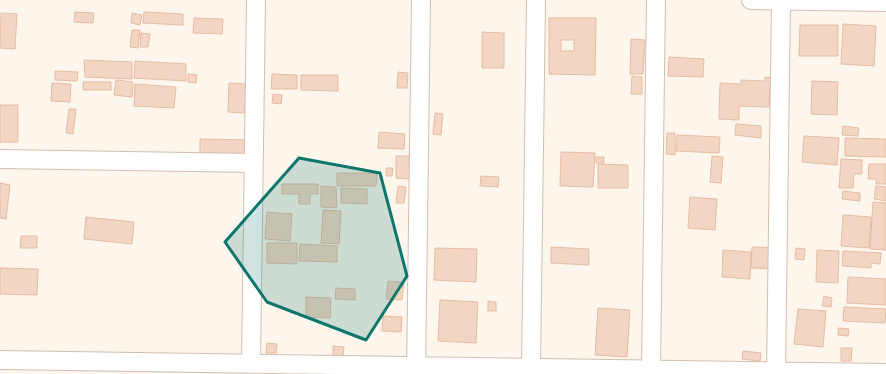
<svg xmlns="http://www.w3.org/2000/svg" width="886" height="374" viewBox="0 0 886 374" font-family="'Noto Sans',sans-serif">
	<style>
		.building { fill: #f3d5c3; stroke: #e6bba3; fill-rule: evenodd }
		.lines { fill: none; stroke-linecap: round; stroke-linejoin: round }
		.minor-casing { stroke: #d1beb0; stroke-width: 20 }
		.minor { stroke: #fff; stroke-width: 18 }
		.marked { fill: #0f766e; fill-opacity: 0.2; stroke: #0f766e; stroke-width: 3; stroke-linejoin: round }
	</style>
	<rect width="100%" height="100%" fill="#fdf6ec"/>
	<path class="building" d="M 75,12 L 94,13 L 93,23 L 74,22 Z
		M 144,12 L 183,14 L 183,25 L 143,23 Z
		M 1,13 L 17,14 L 15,49 L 0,48 Z
		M 132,13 L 142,15 L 140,25 L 131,23 Z
		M 194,18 L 223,19 L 222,34 L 193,33 Z
		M 549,18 L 596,18 L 595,75 L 549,74 ZM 561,40 L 574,40 L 574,51 L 561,51 Z
		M 843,24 L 876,26 L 874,66 L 841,64 Z
		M 800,25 L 838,25 L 838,56 L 799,56 Z
		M 132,30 L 140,30 L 138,48 L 130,47 Z
		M 482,32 L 504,33 L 504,68 L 482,68 Z
		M 141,33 L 150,34 L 148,47 L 140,47 Z
		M 631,39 L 645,40 L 643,74 L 630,74 Z
		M 669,57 L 704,59 L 703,77 L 668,76 Z
		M 84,60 L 132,62 L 132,79 L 85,77 Z
		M 135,61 L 186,64 L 186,81 L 134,78 Z
		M 55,71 L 78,72 L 77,81 L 55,80 Z
		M 398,72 L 408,73 L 407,88 L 397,88 Z
		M 188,74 L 197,75 L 196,83 L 188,82 Z
		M 272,74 L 297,75 L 297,89 L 271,89 Z
		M 301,75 L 338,75 L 338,91 L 301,90 Z
		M 632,76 L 642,77 L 642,94 L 631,94 Z
		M 765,77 L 774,78 L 773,86 L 770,86 L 769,107 L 739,106 L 739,120 L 719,119 L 720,83 L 741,84 L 741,80 L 765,81 Z
		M 116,80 L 133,82 L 132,97 L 114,95 Z
		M 812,81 L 838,82 L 837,115 L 811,114 Z
		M 83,82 L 111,82 L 111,90 L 83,90 Z
		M 52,83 L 71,84 L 70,102 L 51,101 Z
		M 229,83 L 246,84 L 245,113 L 228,112 Z
		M 135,84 L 176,87 L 174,108 L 134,106 Z
		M 273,94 L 282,95 L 281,104 L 272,103 Z
		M 0,105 L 18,105 L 18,142 L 0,142 Z
		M 69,109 L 76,109 L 73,134 L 66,133 Z
		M 435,113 L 443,114 L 441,135 L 433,134 Z
		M 736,124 L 761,126 L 761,138 L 735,135 Z
		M 843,126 L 859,128 L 858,136 L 842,135 Z
		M 379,132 L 405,134 L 404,149 L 378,148 Z
		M 667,133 L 675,133 L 675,155 L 666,154 Z
		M 677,135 L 720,137 L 719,153 L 676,151 Z
		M 804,136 L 839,138 L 837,165 L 802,162 Z
		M 845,138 L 886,139 L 886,157 L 845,156 Z
		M 200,139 L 251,140 L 251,154 L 200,153 Z
		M 561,152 L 595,153 L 593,187 L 560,186 Z
		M 396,156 L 410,156 L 410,179 L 396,178 Z
		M 712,156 L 723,157 L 721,183 L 710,182 Z
		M 596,157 L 604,157 L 604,163 L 596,163 Z
		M 841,159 L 862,160 L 862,174 L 854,174 L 853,188 L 839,188 Z
		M 598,164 L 628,165 L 628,188 L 598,188 Z
		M 869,164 L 886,164 L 886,184 L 876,184 L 876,179 L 868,179 Z
		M 386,168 L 393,168 L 392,176 L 386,176 Z
		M 337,173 L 377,173 L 376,186 L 337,186 Z
		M 481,176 L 499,177 L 498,187 L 480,186 Z
		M 0,183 L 10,185 L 6,219 L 0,218 Z
		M 282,184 L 318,184 L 318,194 L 310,194 L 310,204 L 299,204 L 299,194 L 282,194 Z
		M 321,186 L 336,187 L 337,208 L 321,207 Z
		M 398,186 L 406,187 L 404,203 L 396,203 Z
		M 876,186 L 886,187 L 886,201 L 874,199 Z
		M 341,188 L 367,189 L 367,204 L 341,203 Z
		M 843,191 L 860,193 L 860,201 L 842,199 Z
		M 690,197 L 717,199 L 715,230 L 688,228 Z
		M 873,202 L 886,203 L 886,250 L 870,249 Z
		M 323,210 L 341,211 L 339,244 L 321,243 Z
		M 267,212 L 292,214 L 290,241 L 265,239 Z
		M 843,215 L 871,217 L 869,248 L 841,246 Z
		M 86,217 L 134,222 L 132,244 L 84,239 Z
		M 21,236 L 37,236 L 37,248 L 20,248 Z
		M 267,243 L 297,243 L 297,264 L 267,263 Z
		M 300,244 L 337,246 L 337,262 L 299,261 Z
		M 551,247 L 589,249 L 589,265 L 551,263 Z
		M 752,247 L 775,248 L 774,269 L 751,268 Z
		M 435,248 L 477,249 L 476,282 L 434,280 Z
		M 796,248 L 805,249 L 804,260 L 795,259 Z
		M 723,250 L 751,252 L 750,279 L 722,277 Z
		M 817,250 L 839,251 L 838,283 L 816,282 Z
		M 843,251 L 881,253 L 880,264 L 871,263 L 871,268 L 842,266 Z
		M 0,268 L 38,269 L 37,295 L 0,294 Z
		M 848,277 L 886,279 L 886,305 L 847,303 Z
		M 388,281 L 404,282 L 402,300 L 386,299 Z
		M 336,288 L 355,289 L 355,300 L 335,299 Z
		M 824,296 L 832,298 L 831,307 L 822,306 Z
		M 306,297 L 331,298 L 330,318 L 306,317 Z
		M 440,300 L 478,302 L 476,343 L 438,341 Z
		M 488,301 L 496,302 L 496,311 L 488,311 Z
		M 844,307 L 886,309 L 885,323 L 843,321 Z
		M 598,308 L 630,310 L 627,357 L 595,355 Z
		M 798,309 L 826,311 L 823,347 L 794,344 Z
		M 383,316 L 402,317 L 401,332 L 382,331 Z
		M 838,328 L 849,329 L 848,336 L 838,335 Z
		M 267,343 L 277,344 L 276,353 L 266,353 Z
		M 333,346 L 344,347 L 343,357 L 333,356 Z
		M 841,348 L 852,348 L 851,361 L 841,361 Z
		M 743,351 L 761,353 L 760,361 L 742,359 Z"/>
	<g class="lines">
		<defs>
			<path id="minor" d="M 751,0 L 886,2
				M 0,159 L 253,163
				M 0,360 L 886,373
				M 251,364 L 256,0
				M 531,368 L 536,0
				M 651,370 L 656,0
				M 416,374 L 421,0
				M 776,374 L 781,0"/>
		</defs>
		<use href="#minor" class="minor-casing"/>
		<use href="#minor" class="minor"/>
	</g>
	<path class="marked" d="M 299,158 L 380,173 L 407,276 L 366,340 L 267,302 L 225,242 Z"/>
</svg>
